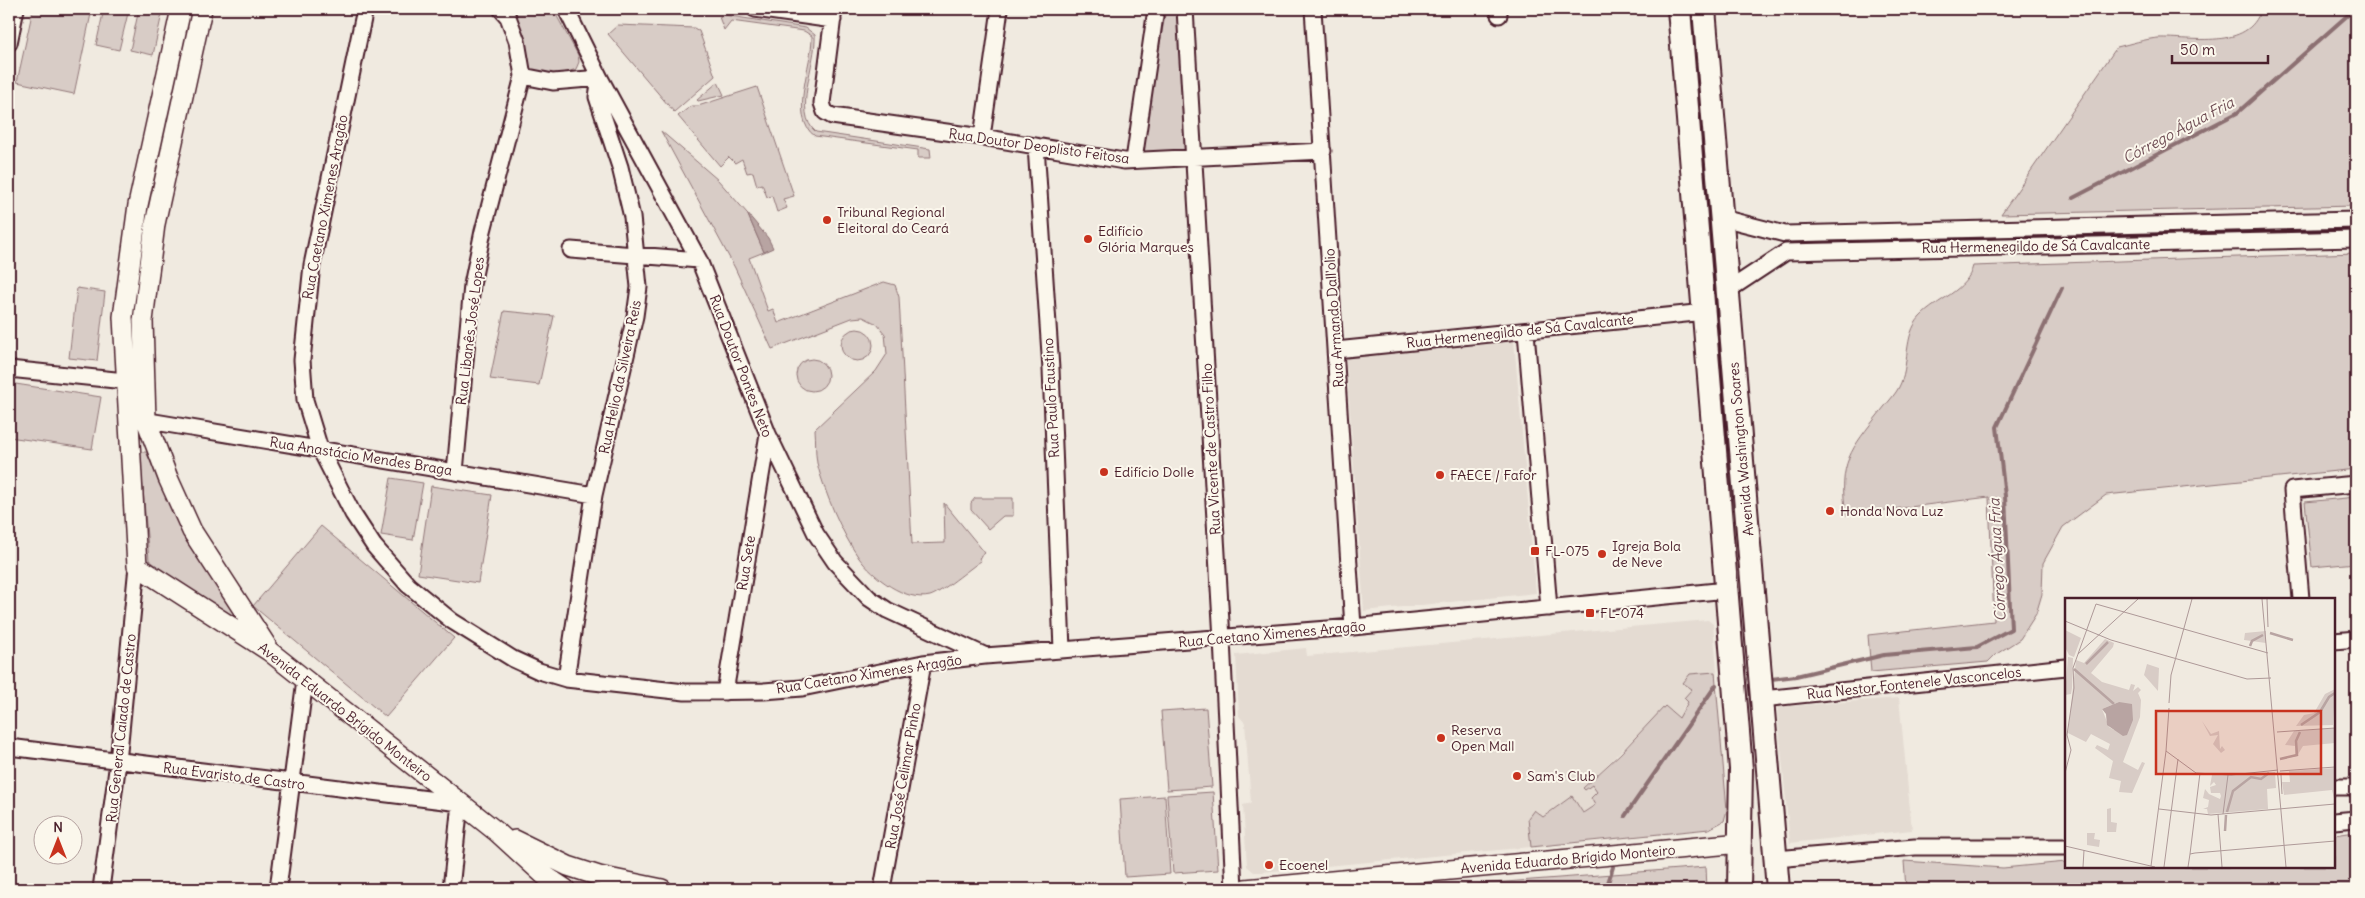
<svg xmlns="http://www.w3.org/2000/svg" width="2365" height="898" viewBox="0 0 2365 898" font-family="Delius,sans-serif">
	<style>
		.built { fill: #e4dbd2 }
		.green { fill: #d8ccc6; stroke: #917678 }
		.water { fill: #b8a4a2; stroke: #8c6f72 }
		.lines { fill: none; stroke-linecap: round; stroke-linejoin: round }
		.stream { stroke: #8c6f72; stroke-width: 4 }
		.minor-casing { stroke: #4a1f2b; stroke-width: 19 }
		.major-casing { stroke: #4a1f2b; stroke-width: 22 }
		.highway-casing { stroke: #4a1f2b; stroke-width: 26 }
		.minor { stroke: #fbf7ec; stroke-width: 15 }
		.major { stroke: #fbf7ec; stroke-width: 19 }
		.highway { stroke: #fbf7ec; stroke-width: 22 }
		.poi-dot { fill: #c8321e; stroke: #fbf7ec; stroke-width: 2 }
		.labels { text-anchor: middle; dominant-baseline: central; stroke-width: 4; stroke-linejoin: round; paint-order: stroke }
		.street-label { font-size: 14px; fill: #4a1f2b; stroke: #fbf7ec }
		.poi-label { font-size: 14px; fill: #4a1f2b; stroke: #fbf7ec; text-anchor: start }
		.water-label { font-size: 15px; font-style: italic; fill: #704e55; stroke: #fbf7ec }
		.inset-river { fill: none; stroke: #b8a4a2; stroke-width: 2.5 }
		.inset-road { fill: none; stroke: #ae9998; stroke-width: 1 }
		.view { fill: #c8321e; fill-opacity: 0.15; stroke: #c8321e; stroke-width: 2.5 }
		.inset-edge { fill: none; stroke: #4a1f2b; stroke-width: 2.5 }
	</style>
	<rect width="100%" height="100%" fill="#f0eae0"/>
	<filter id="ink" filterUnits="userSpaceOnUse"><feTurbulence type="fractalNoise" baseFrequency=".02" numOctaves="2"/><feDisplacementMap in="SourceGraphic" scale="10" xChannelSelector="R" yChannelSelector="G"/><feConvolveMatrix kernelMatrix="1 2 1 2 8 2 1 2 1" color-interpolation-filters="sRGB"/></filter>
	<g filter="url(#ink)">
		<path class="built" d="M 1514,341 L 1536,593 L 1364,611 L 1346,357 Z
			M 1708,620 L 1713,624 L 1717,671 L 1692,689 L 1688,701 L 1682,709 L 1685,711 L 1679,718 L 1666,707 L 1583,788 L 1592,785 L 1598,793 L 1591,798 L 1595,804 L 1583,813 L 1572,796 L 1542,817 L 1536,810 L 1528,818 L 1531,847 L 1262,872 L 1254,872 L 1247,866 L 1243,805 L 1251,803 L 1245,723 L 1239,716 L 1236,655 L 1306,648 L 1307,656 Z
			M 1899,698 L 1912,830 L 1790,843 L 1777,707 Z"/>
		<path class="green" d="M 33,9 L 92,9 L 74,94 L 17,82 Z
			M 104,9 L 129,9 L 119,50 L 96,45 Z
			M 139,9 L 163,9 L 153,55 L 130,50 Z
			M 510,9 L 553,9 L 578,55 L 579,62 L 576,69 L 562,74 L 541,73 L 532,70 L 528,65 L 520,29 Z
			M 1166,9 L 1182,9 L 1186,151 L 1141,152 Z
			M 2261,9 L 2356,9 L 2356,206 L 2001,214 L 2117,47 C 2130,44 2145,39 2158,38 C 2191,37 2249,51 2261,9 Z
			M 724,15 L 806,28 L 815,35 C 817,62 792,113 816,132 L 930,149 L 931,158 L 918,158 L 918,150 L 815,136 C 788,118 813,63 812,36 L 804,31 L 731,21 L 724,30 L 719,17 Z
			M 618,25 L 694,28 L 699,31 L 715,76 L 674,112 L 608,34 Z
			M 718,82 L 724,95 L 698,101 L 697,100 Z
			M 757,87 L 794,196 L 783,199 L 787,208 L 777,212 L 772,196 L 767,197 L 762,184 L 757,186 L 753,172 L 747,173 L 742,159 L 735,163 L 729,157 L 720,166 L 678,116 L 691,106 L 698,106 Z
			M 661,131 L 718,180 L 747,213 L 764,252 L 749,258 L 768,311 L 773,309 L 778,323 L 884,282 L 895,285 L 899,297 L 912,544 L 945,543 L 944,503 L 985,553 L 979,558 L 981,561 C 970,568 941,593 930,596 C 905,602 873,577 859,558 C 842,534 824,491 817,463 C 815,452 816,440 815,429 L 876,371 L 887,354 L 885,334 L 877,324 L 863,317 L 852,318 L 772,349 L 735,268 Z
			M 2356,253 L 2356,469 L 2106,495 L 2063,527 L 2043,563 L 2042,594 L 2036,614 L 2020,639 L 1995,655 L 1988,662 L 1871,672 L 1868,635 L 1994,621 L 1989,497 L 1846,515 C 1838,463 1850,450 1881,411 C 1887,403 1895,395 1899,387 C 1910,366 1903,335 1920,317 C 1937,299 1967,291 1973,266 Z
			M 77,288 L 105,292 L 97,361 L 69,358 Z
			M 504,311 L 554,316 L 539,385 L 490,379 Z
			M841 345a16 16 0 1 1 32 0a16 16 0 1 1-32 0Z
			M796 375a16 16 0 1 1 32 0a16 16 0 1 1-32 0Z
			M 9,383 L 101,397 L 92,449 L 9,437 Z
			M 142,452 L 146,452 L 188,541 L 241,621 L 233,623 L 149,560 L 140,454 Z
			M 391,478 L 423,483 L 413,540 L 381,535 Z
			M 431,486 L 492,495 L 478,583 L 418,574 Z
			M 2356,497 L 2356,563 L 2312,567 L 2305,502 Z
			M 975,498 L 1013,498 L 1013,516 L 1003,516 L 988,529 L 971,510 L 971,503 Z
			M 321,526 L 454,638 L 386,717 L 253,606 Z
			M 1715,672 L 1727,810 L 1724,821 L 1709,829 L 1531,847 L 1528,818 L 1534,810 L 1543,817 L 1572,796 L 1583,813 L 1595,805 L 1591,798 L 1597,792 L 1592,785 L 1585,790 L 1583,788 L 1621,753 L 1665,706 L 1679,718 L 1688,702 L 1684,698 L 1692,689 L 1683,683 L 1690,674 Z
			M 1206,708 L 1212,787 L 1167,790 L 1161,711 Z
			M 1213,792 L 1218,870 L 1173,873 L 1167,795 Z
			M 1165,796 L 1170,874 L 1125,877 L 1120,799 Z
			M 2356,832 L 2356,889 L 1906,889 L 1904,861 L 2003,868 L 2066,862 L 2066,867 L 2334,867 L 2334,835 Z
			M 1706,867 L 1707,889 L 1412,889 Z"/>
		<path class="water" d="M 747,213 L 768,238 L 773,248 L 764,252 Z"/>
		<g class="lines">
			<path class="stream" d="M 2073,198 L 2237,113 L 2349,14 L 2352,9
				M 1771,679 L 1796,676 L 1884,655 L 1977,647 L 2011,629 L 2005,496 L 1997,427 L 2062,288
				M 1625,816 L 1716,685
				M 1606,889 L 1613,867"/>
			<defs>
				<path id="minor" d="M 365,9 L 312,265 L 302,360 L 305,400 L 320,449 L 353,514 L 374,546 L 408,585 L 452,621 L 513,659 L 539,671 L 566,679 L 685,692 L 764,691 L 802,688 L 923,663 L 985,656 L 1353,627 L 1727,590
					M 566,9 L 600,78 L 699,260 L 768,434 L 816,534 L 835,562 L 869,598 L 887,610 L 984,655
					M 755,9 L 833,20
					M 834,9 L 822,103 L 825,112 L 832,116 L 982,137 L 1124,161 L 1323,151
					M 1185,9 L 1222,639 L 1234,889
					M 1313,9 L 1353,627
					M 1499,9 L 1499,15
					M 9,43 L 16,9
					M 523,76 L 553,82 L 600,78
					M 982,137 L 1000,9
					M 1036,146 L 1051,369 L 1062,650
					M 1134,160 L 1156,9
					M 1722,218 L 1785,234 L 2356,220
					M 571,250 L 699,260
					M 1727,291 L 1786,252 L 2356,239
					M 1526,332 L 1549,608
					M 1336,350 L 1705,312
					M 9,369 L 125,381
					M 137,419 L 594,495
					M 455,472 L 472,285 L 483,231 L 523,76 L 517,41 L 508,17 L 501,9
					M 2301,599 L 2292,490 L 2356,484
					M 2334,641 L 2356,639
					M 566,679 L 594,495 L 635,316 L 639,287 L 632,217 L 620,167 L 597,97 L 600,78
					M 725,692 L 768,434
					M 1762,699 L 2066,667
					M 9,747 L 460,803 L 451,889
					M 2334,787 L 2352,787 L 2356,790
					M 2334,821 L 2356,819
					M 1776,859 L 1915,847 L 2066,847
					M 101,889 L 118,762 L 137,566
					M 278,889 L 305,680
					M 882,889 L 923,663"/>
				<path id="major" d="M 181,9 L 138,205 L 123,317 L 137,566 L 269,651 L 497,832 L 544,875 L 565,889
					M 202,9 L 155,224 L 143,321 L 146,420 L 168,478 L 192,531 L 266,645
					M 515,840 L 568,866 L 599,876 L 662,889
					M 1245,889 L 1741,843"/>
				<path id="highway" d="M 1679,9 L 1741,769 L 1739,889
					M 1704,9 L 1778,889"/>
			</defs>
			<use href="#minor" class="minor-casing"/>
			<use href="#major" class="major-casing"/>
			<use href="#highway" class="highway-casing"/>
			<use href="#minor" class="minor"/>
			<use href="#major" class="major"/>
			<use href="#highway" class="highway"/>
		</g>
	</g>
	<g class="poi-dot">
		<circle cx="827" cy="220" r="5"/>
		<circle cx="1088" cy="239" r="5"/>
		<circle cx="1104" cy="472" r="5"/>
		<circle cx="1440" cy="475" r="5"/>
		<circle cx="1830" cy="511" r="5"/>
		<rect x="1530" y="546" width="10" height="10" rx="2.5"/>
		<circle cx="1602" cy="554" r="5"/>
		<rect x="1585" y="608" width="10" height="10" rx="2.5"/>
		<circle cx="1441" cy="738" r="5"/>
		<circle cx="1517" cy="776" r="5"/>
		<circle cx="1269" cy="865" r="5"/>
	</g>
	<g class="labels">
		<g class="street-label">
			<text transform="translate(1039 146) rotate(8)">Rua Doutor Deoplisto Feitosa</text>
			<text transform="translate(325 207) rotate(-79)">Rua Caetano Ximenes Aragão</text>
			<text transform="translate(2036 246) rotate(-1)">Rua Hermenegildo de Sá Cavalcante</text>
			<text transform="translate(1334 318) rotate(-94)">Rua Armando Dall'olio</text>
			<text transform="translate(470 331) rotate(-83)">Rua Libanês José Lopes</text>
			<text transform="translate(1520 331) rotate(-6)">Rua Hermenegildo de Sá Cavalcante</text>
			<text transform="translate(741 366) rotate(69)">Rua Doutor Pontes Neto</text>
			<text transform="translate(620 377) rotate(-78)">Rua Helio da Silveira Reis</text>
			<text transform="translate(1051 398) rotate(-93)">Rua Paulo Faustino</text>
			<text transform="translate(1211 449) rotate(-93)">Rua Vicente de Castro Filho</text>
			<text transform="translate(1741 449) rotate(-95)">Avenida Washington Soares</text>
			<text transform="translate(361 456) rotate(9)">Rua Anastácio Mendes Braga</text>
			<text transform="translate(746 563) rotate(-81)">Rua Sete</text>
			<text transform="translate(1272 634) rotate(-5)">Rua Caetano Ximenes Aragão</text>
			<text transform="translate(869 674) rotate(-9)">Rua Caetano Ximenes Aragão</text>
			<text transform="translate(1914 683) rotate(-6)">Rua Nestor Fontenele Vasconcelos</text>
			<text transform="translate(345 712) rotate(38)">Avenida Eduardo Brígido Monteiro</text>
			<text transform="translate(121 728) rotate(-84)">Rua General Caiado de Castro</text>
			<text transform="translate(234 776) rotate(7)">Rua Evaristo de Castro</text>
			<text transform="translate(903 776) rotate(-80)">Rua José Celimar Pinho</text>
			<text transform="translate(1568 859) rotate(-5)">Avenida Eduardo Brígido Monteiro</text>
		</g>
		<g class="poi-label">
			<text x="837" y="212">Tribunal Regional<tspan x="837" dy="16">Eleitoral do Ceará</tspan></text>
			<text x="1098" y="231">Edifício<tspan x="1098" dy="16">Glória Marques</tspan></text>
			<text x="1114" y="472">Edifício Dolle</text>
			<text x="1450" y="475">FAECE / Fafor</text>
			<text x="1840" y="511">Honda Nova Luz</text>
			<text x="1612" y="546">Igreja Bola<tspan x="1612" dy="16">de Neve</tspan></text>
			<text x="1545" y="551">FL-075</text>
			<text x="1600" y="613">FL-074</text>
			<text x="1451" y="730">Reserva<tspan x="1451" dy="16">Open Mall</tspan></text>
			<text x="1527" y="776">Sam's Club</text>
			<text x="1279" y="865">Ecoenel</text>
		</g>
		<g class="water-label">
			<text transform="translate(2178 130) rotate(-28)">Córrego Água Fria</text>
			<text transform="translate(1997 560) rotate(-93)">Córrego Água Fria</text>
		</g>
	</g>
	<g transform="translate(2065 598)">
		<rect width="270" height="270" fill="#f0eae0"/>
		<path d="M 0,32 L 16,40 L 9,59 L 4,57 L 0,49 ZM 201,33 L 201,45 L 179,42 L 180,35 ZM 40,41 L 49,45 L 48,49 L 26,75 L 37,84 L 64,92 L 66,86 L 70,87 L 68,93 L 73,89 L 76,92 L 73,95 L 76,102 L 75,119 L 58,164 L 73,172 L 77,164 L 80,165 L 67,195 L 54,194 L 56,183 L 44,180 L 48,163 L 30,150 L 32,147 L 43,152 L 45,146 L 26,136 L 21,144 L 3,135 L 11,62 L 19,65 ZM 54,104 L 49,132 L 44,129 L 37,111 ZM 3,59 L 8,60 L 7,90 L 6,96 L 0,97 ZM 82,66 L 94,70 L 93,93 L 79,77 ZM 270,91 L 268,127 L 231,128 L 239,117 L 249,115 L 260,96 ZM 137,123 L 146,136 L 154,133 L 155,151 L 157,148 L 160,152 L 156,155 L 148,146 L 153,137 L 145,138 ZM 270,130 L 270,145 L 238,148 L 232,158 L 222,160 L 230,157 L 230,148 L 220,147 L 229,133 ZM 270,170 L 270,205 L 267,192 L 219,197 L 217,184 L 225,184 L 224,173 ZM 210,174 L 211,190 L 202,191 L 203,211 L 143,216 L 142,211 L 138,211 L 143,209 L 144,202 L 138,200 L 140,191 L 144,196 L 155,201 L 156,198 L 155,195 L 146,195 L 145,189 L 151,187 L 149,184 L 145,188 L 147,177 ZM 46,210 L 46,224 L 52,225 L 51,234 L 42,234 L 42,211 ZM 22,235 L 30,235 L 29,241 L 35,242 L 34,249 L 22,247 Z" fill="#d8ccc6" fill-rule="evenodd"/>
		<path d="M 54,104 L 67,106 L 68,122 L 62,137 L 58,138 L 42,127 L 41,116 L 37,111 Z" fill="#b8a4a2"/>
		<path class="inset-river" d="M 205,35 L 228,42M 185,48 L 187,43 L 198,37M 21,66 L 43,44M 9,71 L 49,106M 236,127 L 255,114 L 264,99 L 270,95M 215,161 L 232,157 L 231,143 L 235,134M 162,214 L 168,193 L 186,179 L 196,181 L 204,175M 160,233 L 161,217"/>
		<path class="inset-road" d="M 197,1 L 221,269M 202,1 L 203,29M 31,6 L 203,55M 0,23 L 46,42 L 182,81 L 206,80M 13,56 L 73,1M 104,105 L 106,77 L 127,1M 104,110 L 101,153 L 131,175 L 166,177 L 213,172M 212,134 L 270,130M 215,173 L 270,169M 0,175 L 6,152 L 2,137 L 9,90 L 8,70 L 31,6M 216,177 L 217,196M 94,211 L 146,217 L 270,206M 153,216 L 157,269M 158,216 L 163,177M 0,248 L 90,269M 125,256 L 135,175M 86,268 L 101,153M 18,269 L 19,252M 99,269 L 113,161M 123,269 L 125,256 L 130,255 L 270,243"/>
		<path class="view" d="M 91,113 L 256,113 L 256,176 L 91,176 Z"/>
		<rect width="270" height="270" class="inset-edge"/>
	</g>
	<rect width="2365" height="898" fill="none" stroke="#fbf7ec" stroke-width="30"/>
	<rect x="15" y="15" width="2335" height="868" fill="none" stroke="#4a1f2b" stroke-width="2" filter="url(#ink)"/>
	<g transform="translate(58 840)"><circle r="24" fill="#fbf7ec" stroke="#b4a19f"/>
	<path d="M0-4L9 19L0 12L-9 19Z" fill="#c8321e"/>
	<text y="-8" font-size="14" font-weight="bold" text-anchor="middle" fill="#4a1f2b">N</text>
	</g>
	<path d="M2172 55v8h96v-8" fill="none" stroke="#4a1f2b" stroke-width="2.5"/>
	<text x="2180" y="55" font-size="15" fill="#4a1f2b" stroke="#fbf7ec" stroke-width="4" paint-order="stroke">50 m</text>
</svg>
